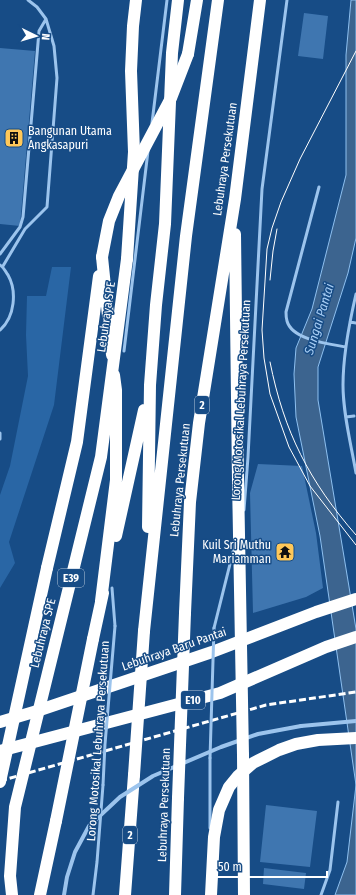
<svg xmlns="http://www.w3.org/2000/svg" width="356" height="895" viewBox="0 0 356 895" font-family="'Fira Sans Condensed',sans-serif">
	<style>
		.green { fill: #2966a5 }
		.water { fill: #3c648f; stroke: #8ec0f0 }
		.building { fill: #3f76b0 }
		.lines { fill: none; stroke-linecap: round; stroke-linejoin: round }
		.lane { stroke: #9cc4ed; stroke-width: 3 }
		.street { stroke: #9cc4ed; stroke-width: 4 }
		.highway { stroke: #fff; stroke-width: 12 }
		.tram { stroke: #fff; stroke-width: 1 }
		.rail { stroke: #fff; stroke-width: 3; stroke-dasharray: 7 3; stroke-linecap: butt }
		.lane-bridge { stroke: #9cc4ed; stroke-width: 3 }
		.street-bridge { stroke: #9cc4ed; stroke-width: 4 }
		.highway-bridge { stroke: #fff; stroke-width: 12 }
		.labels { text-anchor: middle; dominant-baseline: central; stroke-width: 3; stroke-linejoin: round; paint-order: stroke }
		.shield { fill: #174c86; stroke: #b9c9db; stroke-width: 1 }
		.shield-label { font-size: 11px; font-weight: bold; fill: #fff }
		.poi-label { font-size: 12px; fill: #fff; stroke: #174c86; text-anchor: start }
		.street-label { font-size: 12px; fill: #fff; stroke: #174c86 }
		.water-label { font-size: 13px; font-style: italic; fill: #a8cef5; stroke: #174c86 }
	</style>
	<rect width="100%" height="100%" fill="#174c86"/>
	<path class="green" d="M 52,267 L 71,267 L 54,405 L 9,542 L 15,563 L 0,588 L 0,495 L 10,466 L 28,376 L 26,335 L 27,296 L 46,296 Z"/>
	<path class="water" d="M 351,0 L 356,0 L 356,238 L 348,273 L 318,367 L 318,400 L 356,629 L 356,895 L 335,895 L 347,862 L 356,785 L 320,536 L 296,417 L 294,374 L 296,348 L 312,309 L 346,175 L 346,55 Z"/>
	<path class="building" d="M 304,13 L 328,16 L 323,59 L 298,56 Z
		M 0,48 L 35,51 L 20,226 L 0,224 Z
		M 258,464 L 302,466 L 316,533 L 323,588 L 306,597 L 253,613 L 250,493 Z
		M 266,805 L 317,811 L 310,867 L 260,862 Z
		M 264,868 L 306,873 L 304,889 L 263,884 Z"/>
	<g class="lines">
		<path class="lane" d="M 152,123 L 167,0
			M 319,187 L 286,312 C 286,315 286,318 287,321 C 292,340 330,344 346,347
			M 0,254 L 20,227 L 23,217 L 38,43 L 39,31 L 46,19
			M 0,265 C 4,267 5,271 8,275 C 17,291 15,317 0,330
			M 3,266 L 25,229 L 47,207 L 57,78 L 54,46 L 46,19 L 37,7 L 28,0
			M 356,294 C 349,324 343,354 343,385 C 343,414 351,444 356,473
			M 350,322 L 356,323
			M 124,351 L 148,151
			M 346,417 L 354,416
			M 0,433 L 0,439
			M 244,510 L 248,457 L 262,189 L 287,0
			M 112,588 L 115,626
			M 214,628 L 234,548
			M 210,828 L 210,758
			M 93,895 L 97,862 L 103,785
			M 321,895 L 330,870 L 338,802"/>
		<path class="street" d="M 301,726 L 356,721"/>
		<path class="highway" d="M 188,54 L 197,0
			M 235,234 L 238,480
			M 102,257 L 112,355
			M 127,259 L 134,152 L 131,71 L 133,26 L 136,0
			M 148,527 L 150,385 L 156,305 L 165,224 L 172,53 L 178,0
			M 116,536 L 144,410
			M 47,568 L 77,442 L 99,276
			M 101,601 L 116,480 L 116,390 L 114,375
			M 185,613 L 190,502 L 199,423 L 235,199 L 260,0
			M 144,631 L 186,236 L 218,0
			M 93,639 L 103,593
			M 0,722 L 37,711 L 212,652 L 316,612 L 356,599
			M 0,751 L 220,693 L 326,647 L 356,637
			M 243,755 L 244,895
			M 40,895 L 56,821
			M 125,895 L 134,775
			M 175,895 L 178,798"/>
		<path class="tram" d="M 356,51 L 300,159 L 281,202 L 272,228 L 267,249 L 262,330 L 264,358 L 270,394 L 289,447 L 310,486 L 356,545
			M 270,280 L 273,251 L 277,229
			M 270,362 C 284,432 309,481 356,535"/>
		<path class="rail" d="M 0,781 L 266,705 L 356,692"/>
		<path class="lane-bridge" d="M 210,758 L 214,628
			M 103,785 L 105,744 L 115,626"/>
		<path class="street-bridge" d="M 64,895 L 67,877 L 75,852 L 89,826 L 120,797 L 153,776 L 221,747 L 258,734 L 301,726"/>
		<path class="highway-bridge" d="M 102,257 L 109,221 L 119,196 L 171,98 L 188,54
			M 238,480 L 243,755
			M 134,775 L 144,631
			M 0,782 L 47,568
			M 178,798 L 185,613
			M 56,821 L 93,639
			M 12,895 L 10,876 L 15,807 L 101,457 L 127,259
			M 211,895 L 214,837 L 219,810 L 229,787 L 238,776 L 253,763 L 279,750 L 296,744 L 318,740 L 356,738"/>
	</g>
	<defs>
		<symbol id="building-square" viewBox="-11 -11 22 22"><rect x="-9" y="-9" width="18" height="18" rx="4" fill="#ffc859" stroke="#174c86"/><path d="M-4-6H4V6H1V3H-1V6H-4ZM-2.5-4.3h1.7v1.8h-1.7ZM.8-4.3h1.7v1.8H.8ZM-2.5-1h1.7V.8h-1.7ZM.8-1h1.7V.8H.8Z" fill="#111"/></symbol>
		<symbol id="temple-square" viewBox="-11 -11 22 22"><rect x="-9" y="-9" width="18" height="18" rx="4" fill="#ffc859" stroke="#174c86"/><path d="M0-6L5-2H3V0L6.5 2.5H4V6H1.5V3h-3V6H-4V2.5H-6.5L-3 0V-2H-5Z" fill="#111"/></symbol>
	</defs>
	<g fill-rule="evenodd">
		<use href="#building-square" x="3" y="127" width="22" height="22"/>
		<use href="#temple-square" x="274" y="541" width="22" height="22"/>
	</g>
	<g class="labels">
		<g class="shield">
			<rect x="195" y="396" width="14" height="18" rx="3"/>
			<rect x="58" y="569" width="26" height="18" rx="3"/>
			<rect x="181" y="691" width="24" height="18" rx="3"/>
			<rect x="123" y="826" width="14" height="18" rx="3"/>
		</g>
		<g class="shield-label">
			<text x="202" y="405">2</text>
			<text x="71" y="578">E39</text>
			<text x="193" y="700">E10</text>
			<text x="130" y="835">2</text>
		</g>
		<g class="poi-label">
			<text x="28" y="131">Bangunan Utama<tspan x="28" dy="14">Angkasapuri</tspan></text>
			<text x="271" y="545" text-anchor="end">Kuil Sri Muthu<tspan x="271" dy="14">Mariamman</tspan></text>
		</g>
		<g class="street-label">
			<text transform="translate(225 159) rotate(-82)">Lebuhraya Persekutuan</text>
			<text transform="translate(106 317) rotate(-82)">Lebuhraya SPE</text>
			<text transform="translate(241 400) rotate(-87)">Lorong Motosikal Lebuhraya Persekutuan</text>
			<text transform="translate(180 480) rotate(-84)">Lebuhraya Persekutuan</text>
			<text transform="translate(43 633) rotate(-76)">Lebuhraya SPE</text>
			<text transform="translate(174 649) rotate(-19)">Lebuhraya Baru Pantai</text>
			<text transform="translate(98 741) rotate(-86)">Lorong Motosikal Lebuhraya Persekutuan</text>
			<text transform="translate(164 805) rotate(-88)">Lebuhraya Persekutuan</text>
		</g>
		<g class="water-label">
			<text transform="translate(319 319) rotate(-73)">Sungai Pantai</text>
		</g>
	</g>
	<g transform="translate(36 36) rotate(95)" stroke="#174c86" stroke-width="3" paint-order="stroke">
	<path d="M0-3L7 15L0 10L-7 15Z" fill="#ffffff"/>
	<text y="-6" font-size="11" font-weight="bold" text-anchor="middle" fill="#ffffff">N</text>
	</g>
	<path d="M212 871v6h115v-6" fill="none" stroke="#ffffff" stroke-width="2"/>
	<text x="218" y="871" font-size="12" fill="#ffffff" stroke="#174c86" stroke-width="3" paint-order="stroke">50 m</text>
</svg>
